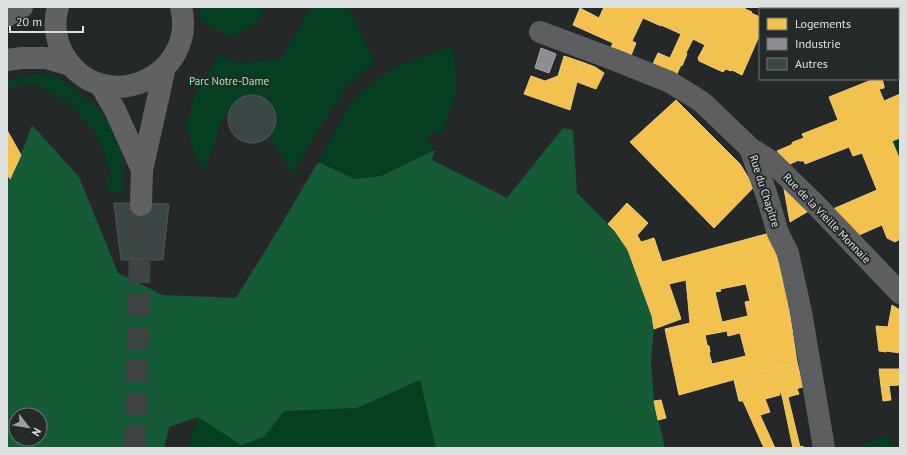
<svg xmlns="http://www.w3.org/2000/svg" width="907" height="455" viewBox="0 0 907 455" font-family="'PT Sans',sans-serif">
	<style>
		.green { fill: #053e20 }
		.forest { fill: #155b35; fill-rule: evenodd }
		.homes { fill: #f2c14e; stroke: #ecca7a; fill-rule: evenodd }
		.industry { fill: #8d8d92; stroke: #a5a6aa }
		.building { fill: #3b4746; stroke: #555757 }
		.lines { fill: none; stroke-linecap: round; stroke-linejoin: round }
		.secondary-tunnel { stroke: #414445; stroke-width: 22; stroke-dasharray: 22 11; stroke-linecap: butt }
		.street { stroke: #5d5e5f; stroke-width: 22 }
		.secondary { stroke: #606162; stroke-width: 22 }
		.labels { text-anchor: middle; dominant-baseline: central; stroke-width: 4; stroke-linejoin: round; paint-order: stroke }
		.park-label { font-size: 11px; fill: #8df1af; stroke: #24292a }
		.street-label { font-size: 11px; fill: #dde0e1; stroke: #24292a }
	</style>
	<rect width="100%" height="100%" fill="#252829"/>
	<path class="green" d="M 200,7 L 264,7 L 259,21 L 231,39 L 200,19 Z
		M 311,7 L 348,7 L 375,62 L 345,88 L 292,174 L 269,135 C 289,109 255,81 235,103 C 232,105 231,108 230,110 C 228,114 224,116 222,120 C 219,125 218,132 216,138 C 212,149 208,161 205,173 L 196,157 L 186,127 L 194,97 L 219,56 L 239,63 L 281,59 Z
		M 452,46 L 454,53 L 457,90 L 441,135 L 434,131 L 426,139 L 435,150 L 381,176 L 355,179 L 318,162 L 352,100 L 380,77 L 399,66 Z
		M 38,74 L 55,77 L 66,83 L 96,106 L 116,132 L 124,164 L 124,192 L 110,193 L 104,179 L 111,175 L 106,157 L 94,131 L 67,102 L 34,83 L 7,89 L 7,80 Z
		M 900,138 L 900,160 L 892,141 Z
		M 420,380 L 436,448 L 188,448 L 198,417 L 241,445 L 264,437 L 284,411 L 357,408 Z
		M 886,436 L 894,448 L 860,448 L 859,446 Z"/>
	<path class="forest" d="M 32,125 L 79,177 L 118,273 L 163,295 L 236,298 L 281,225 L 318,162 L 355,179 L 381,176 L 435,150 L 432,160 L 507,198 L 563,128 L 573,130 L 577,193 L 615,231 L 628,250 L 633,263 L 653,321 L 654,329 L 651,361 L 654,401 L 665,448 L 436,448 L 420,380 L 357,408 L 284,411 L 264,437 L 241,445 L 198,417 L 169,427 L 164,448 L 7,448 L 7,184 L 21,155 ZM 16,415 L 40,415 L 40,439 L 16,439 Z"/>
	<path class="homes" d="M 604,7 L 746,7 L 745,9 L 752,12 L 751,13 L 760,17 L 760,34 L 742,75 L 732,70 L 731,71 L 726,69 L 723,72 L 699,61 L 698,58 L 705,45 L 693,39 L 686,53 L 687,54 L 682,66 L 681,65 L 675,78 L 651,68 L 658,53 L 670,58 L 681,34 L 661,25 L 661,26 L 643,18 L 632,41 L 636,43 L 630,58 L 610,50 L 613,43 L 573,25 L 580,8 L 599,18 Z
		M 564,56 L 582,62 L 570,110 L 524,94 L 531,76 L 545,81 L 558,76 Z
		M 582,62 L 595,67 L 604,73 L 596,89 L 577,82 Z
		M 874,79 L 882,79 L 884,86 L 884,88 L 879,89 L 884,101 L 900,94 L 900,138 L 892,141 L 900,160 L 900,239 L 895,242 L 887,238 L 882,225 L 859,235 L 833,209 L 877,190 L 862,153 L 853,156 L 849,147 L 805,164 L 804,161 L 799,161 L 799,160 L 790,164 L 777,151 L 791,145 L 793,142 L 804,138 L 802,134 L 838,120 L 829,97 Z
		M 676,100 L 740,164 L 754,187 L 714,228 L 630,142 Z
		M 7,130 L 21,155 L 10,179 L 7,174 Z
		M 783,182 L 812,209 L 790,222 L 784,189 Z
		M 627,203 L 648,223 L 633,240 L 635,244 L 654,238 L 662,262 L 770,233 L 786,288 L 797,362 L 679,395 L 665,329 L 690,323 L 686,280 L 669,284 L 681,319 L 654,329 L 652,316 L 628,250 L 615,231 L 608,224 ZM 746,284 L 750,301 L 745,302 L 748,316 L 722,322 L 715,292 L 721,291 L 720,289 ZM 727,331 L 728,336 L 740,333 L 746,356 L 712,364 L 709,353 L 710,352 L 709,346 L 707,345 L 705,335 Z
		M 637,235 L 641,242 L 635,244 L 633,240 Z
		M 892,305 L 900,310 L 900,353 L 886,351 L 886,352 L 879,351 L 876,326 L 888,327 Z
		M 797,362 L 803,387 L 779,393 L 780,395 L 765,399 L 770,412 L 760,415 L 775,448 L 764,448 L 743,401 L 739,401 L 734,380 Z
		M 879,369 L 900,369 L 900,385 L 881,386 Z
		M 881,386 L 889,386 L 891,400 L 883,401 Z
		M 797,389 L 799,394 L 788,397 L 783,400 L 781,393 Z
		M 788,397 L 800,447 L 803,446 L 803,448 L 793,448 L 783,400 Z
		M 661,400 L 666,418 L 658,420 L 654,401 Z"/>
	<path class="industry" d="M 541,48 L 556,54 L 549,73 L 535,68 Z"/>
	<path class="building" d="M228 119a24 24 0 1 1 48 0a24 24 0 1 1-48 0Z
		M 114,203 L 169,204 L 163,260 L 121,260 Z"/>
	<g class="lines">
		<path class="secondary-tunnel" d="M 135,448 L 141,205"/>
		<path class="street" d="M 540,32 L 615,60 L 670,82 L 702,102 L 750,148 L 766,193 L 778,233 L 788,253 L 801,312 L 824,448
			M 750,148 L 772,162 L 816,205 L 900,293"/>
		<path class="secondary" d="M 58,7 C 53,24 56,42 65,57 C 104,118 198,77 181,7
			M 7,16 L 22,7
			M 7,60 L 22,58 L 46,58 L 70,65
			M 100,84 L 115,110 L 142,170
			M 141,205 L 142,170 L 165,67"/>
	</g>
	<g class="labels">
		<g class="park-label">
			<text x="229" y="81">Parc Notre-Dame</text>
		</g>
		<g class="street-label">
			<text transform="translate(765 191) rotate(72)">Rue du Chapitre</text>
			<text transform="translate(827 218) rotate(46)">Rue de la Vieille Monnaie</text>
		</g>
	</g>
	<rect width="907" height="455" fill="none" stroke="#dde0e1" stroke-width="16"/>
	<rect x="759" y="8" width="140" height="72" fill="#24292a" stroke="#6e7273"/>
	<rect x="767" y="18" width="20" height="12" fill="#f2c14e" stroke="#6e7273"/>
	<text x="795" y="28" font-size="12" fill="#dde0e1">Logements</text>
	<rect x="767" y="38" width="20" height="12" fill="#8d8d92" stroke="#6e7273"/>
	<text x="795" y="48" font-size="12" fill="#dde0e1">Industrie</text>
	<rect x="767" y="58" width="20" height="12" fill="#3b4746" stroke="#6e7273"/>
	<text x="795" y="68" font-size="12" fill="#dde0e1">Autres</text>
	<g transform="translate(28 427) rotate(121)"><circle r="19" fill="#24292a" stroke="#6e7273"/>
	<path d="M0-3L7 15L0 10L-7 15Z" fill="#9da0a1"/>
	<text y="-6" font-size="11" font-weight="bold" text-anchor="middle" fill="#dde0e1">N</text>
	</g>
	<path d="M10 26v6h73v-6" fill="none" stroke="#dde0e1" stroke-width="2"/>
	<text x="16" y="26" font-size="12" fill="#dde0e1" stroke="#24292a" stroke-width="3" paint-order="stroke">20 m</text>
</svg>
